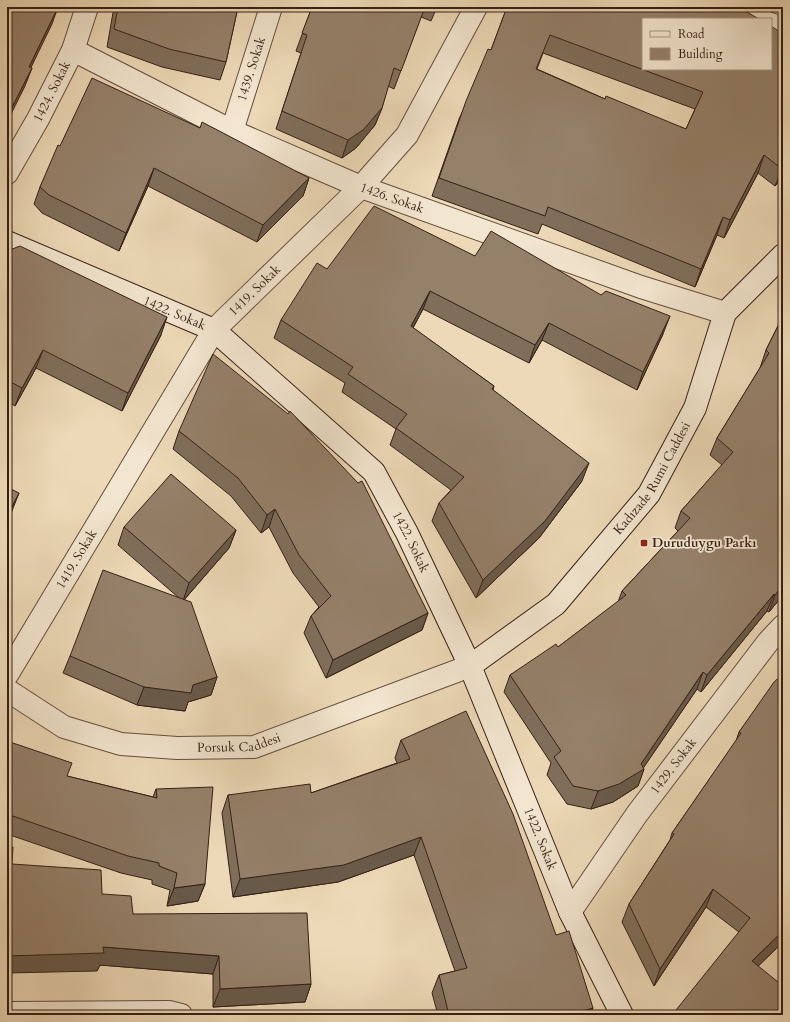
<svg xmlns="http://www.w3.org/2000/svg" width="790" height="1022" viewBox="0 0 790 1022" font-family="Cardo,serif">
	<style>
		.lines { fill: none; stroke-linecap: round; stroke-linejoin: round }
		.street-casing { stroke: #634e3e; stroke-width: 24 }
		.secondary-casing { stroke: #351f16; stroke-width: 24 }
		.street { stroke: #f3e6d0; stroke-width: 22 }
		.secondary { stroke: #f3e6d0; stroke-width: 22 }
		.wall { fill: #806e5b; stroke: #351f16; fill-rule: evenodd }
		.shaded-wall { fill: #685a4a; stroke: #351f16 }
		.building { fill: #95806a; stroke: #351f16; fill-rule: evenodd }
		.poi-dot { fill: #8f2418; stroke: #f3e6d0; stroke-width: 1.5 }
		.labels { text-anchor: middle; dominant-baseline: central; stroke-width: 3.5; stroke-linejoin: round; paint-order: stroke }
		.street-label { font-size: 13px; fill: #351f16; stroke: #f3e6d0 }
		.poi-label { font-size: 13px; font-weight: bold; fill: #351f16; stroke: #f3e6d0; text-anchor: start }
	</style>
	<rect width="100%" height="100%" fill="#edd9b7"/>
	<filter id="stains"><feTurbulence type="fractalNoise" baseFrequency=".005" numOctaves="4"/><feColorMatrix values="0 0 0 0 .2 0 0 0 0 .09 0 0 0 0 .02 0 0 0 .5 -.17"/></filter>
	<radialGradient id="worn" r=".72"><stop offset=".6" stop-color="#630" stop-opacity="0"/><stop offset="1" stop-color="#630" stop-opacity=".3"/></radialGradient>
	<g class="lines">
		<defs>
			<g id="street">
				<path d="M 742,7 L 762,19"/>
				<path d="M 771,24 L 783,31"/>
				<path id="s1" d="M 73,50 L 232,131 L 361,187 L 641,287 L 725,313"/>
				<path id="s2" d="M 232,131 L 271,7"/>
				<path id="s3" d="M 7,173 L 38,119 L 73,50 L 87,7"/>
				<path id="s4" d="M 7,675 L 214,330 L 361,187 L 407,135 L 476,7"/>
				<path id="s5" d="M 7,690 L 64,727 L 121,744 L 177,748 L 254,747 L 470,666"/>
				<path id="s6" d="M 570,912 L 637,814 L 768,642 L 783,626"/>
				<path d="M 7,1013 L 169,1012 L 181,1015"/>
			</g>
			<g id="secondary">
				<path id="s7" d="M 7,242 L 214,330 L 374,472 L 407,533 L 470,666 L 570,912 L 622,1015"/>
				<path id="s8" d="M 470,666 L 556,604 L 649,494 L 695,408 L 725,313 L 783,255"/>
			</g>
		</defs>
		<use href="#street" class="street-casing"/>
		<use href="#secondary" class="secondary-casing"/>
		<use href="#street" class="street"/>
		<use href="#secondary" class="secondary"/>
	</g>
	<path class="wall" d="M 114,7 L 238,7 L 226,62 L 220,80 L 162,67 L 107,47 Z
		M 312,7 L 437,7 L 431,21 L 421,17 L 394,89 L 388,86 L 382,108 L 375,125 L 356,148 L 342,158 L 276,129 L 301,53 L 296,51 Z
		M 507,7 L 771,69 L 783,178 L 775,186 L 758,173 L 724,238 L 717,235 L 695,287 L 542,224 L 538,234 L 432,196 L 459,119 L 491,50 ZM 543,53 L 695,109 L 686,129 L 605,99 L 537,69 Z
		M 60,146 L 309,178 L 303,196 L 257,242 L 148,186 L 119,251 L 42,213 L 34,204 L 40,187 Z
		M 7,251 L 161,335 L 122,411 L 36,368 L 15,406 L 7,401 Z
		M 475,256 L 663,334 L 637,390 L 542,340 L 529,363 L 423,309 L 413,328 L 494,386 L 493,390 L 582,481 L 539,538 L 476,598 L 432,521 L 439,503 L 451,490 L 390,445 L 396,429 L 342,392 L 345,383 L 274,338 L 281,320 L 327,269 Z
		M 783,316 L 783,595 L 769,612 L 767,611 L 701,692 L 697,689 L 643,768 L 644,769 L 638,786 L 613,802 L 591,809 L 567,804 L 547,775 L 551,763 L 504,692 L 510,675 L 558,647 L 618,602 L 622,591 L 678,531 L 675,528 L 681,511 L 722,465 L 710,455 L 717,438 L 760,368 L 766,350 Z
		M 179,431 L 428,613 L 422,630 L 326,678 L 304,633 L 311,616 L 319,607 L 293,573 L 269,527 L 261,533 L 231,496 L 173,449 Z
		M 124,527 L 236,530 L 229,548 L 184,600 L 217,677 L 211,695 L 188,702 L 185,711 L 137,705 L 63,673 L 70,656 L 179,598 L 118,545 Z
		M 783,674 L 783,942 L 758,966 L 783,1015 L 739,932 L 706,907 L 654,986 L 622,922 L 629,904 L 670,840 L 672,833 L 736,741 L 739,732 Z
		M 401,740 L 556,935 L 590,1015 L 438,1015 L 432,993 L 439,975 L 455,971 L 414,855 L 338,882 L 233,897 L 222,813 L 228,795 L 311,793 L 397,763 L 395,758 Z
		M 7,741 L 67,776 L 153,797 L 156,789 L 205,884 L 198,901 L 167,906 L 170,890 L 152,884 L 152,880 L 121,873 L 7,834 Z
		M 12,864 L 102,894 L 133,914 L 311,984 L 305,1002 L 213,1007 L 213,974 L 100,965 L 97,971 Z"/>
	<path class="shaded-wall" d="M 58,7 L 52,24 L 23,84 L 29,67 Z
		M 32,68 L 25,86 L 7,122 L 7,117 Z
		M 382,108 L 375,125 L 356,148 L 342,158 L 348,140 Z
		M 764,155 L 758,173 L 724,238 L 730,220 Z
		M 783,167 L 783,178 L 775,186 L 782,169 Z
		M 154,168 L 148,186 L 119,251 L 126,233 Z
		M 309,178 L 303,196 L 257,242 L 263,225 Z
		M 723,217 L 717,235 L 695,287 L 701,269 Z
		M 430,291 L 423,309 L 404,344 L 411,326 Z
		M 670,316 L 663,334 L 637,390 L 643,372 Z
		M 167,317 L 161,335 L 122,411 L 128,393 Z
		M 549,323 L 542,340 L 529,363 L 535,345 Z
		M 43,350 L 36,368 L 15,406 L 22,388 Z
		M 589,463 L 582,481 L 539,538 L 476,598 L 483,580 Z
		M 19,493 L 10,516 L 7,522 L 7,516 Z
		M 275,509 L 269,527 L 261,533 L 267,515 Z
		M 236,530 L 229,548 L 183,601 L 189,583 Z
		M 783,585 L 783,595 L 769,612 L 775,595 Z
		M 774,594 L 767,611 L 701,692 L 707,675 Z
		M 428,613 L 422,630 L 326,678 L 333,660 Z
		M 703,672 L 697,689 L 642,770 L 644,769 L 638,786 L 613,802 L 591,809 L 598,791 L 641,764 Z
		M 217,677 L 211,695 L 188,702 L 185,711 L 137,705 L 144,687 L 193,685 Z
		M 421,837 L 414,855 L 338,882 L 233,897 L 240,879 Z
		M 205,884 L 198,901 L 167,906 L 174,888 Z
		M 713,889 L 706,907 L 654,986 L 660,969 Z
		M 783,931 L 783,942 L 745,979 L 752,961 Z
		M 103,947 L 219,956 L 213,974 L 100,965 L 97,971 L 7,973 L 7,956 Z
		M 311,984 L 305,1002 L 213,1007 L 220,989 Z
		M 783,999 L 783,1009 L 779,1004 Z
		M 593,1008 L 590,1015 L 569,1015 Z"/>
	<path class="building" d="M 7,7 L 58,7 L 29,67 L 32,68 L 7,117 Z
		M 118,7 L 238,7 L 226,62 L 169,49 L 114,29 Z
		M 312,7 L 425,7 L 401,71 L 394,68 L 382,108 L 363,130 L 348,140 L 282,111 L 307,35 L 302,33 Z
		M 507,7 L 723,7 L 738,12 L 740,8 L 759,19 L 643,19 L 643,69 L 771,69 L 771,26 L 783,34 L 783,167 L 782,169 L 764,155 L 730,220 L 723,217 L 701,269 L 548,207 L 545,216 L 439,178 L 466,101 L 488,49 L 491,50 ZM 550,35 L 703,92 L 686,129 L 606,96 L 605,99 L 536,69 Z
		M 92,78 L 200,128 L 202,122 L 309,178 L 263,225 L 154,168 L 126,233 L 49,195 L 40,187 L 58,145 L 60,146 Z
		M 374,206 L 475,256 L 491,231 L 601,295 L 606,291 L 670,316 L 643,372 L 549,323 L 535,345 L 430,291 L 411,326 L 494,386 L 492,389 L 589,463 L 545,521 L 483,580 L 439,503 L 464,477 L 396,428 L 407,414 L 348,374 L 353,367 L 281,320 L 317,263 L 327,269 Z
		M 20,246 L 167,317 L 128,393 L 43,350 L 22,388 L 7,380 L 7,251 Z
		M 783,316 L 783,585 L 775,595 L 774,594 L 707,675 L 703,672 L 641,764 L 644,769 L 619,784 L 598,791 L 573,786 L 554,757 L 561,751 L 510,675 L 556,644 L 558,647 L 626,595 L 622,591 L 690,518 L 681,511 L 733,452 L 717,438 L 769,353 L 766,350 Z
		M 213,354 L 288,414 L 290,411 L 358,483 L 362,481 L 428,613 L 333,660 L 311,616 L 331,596 L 299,555 L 275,509 L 267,515 L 238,478 L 179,431 Z
		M 171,474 L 236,530 L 189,583 L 124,527 Z
		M 7,487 L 19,493 L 7,516 Z
		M 103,570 L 191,602 L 217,677 L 193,685 L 191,693 L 144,687 L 70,656 Z
		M 783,674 L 783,931 L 752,961 L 783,986 L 783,999 L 779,1004 L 783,1007 L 783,1015 L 672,1015 L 750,918 L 713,889 L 660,969 L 629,904 L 674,834 L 672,833 L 741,733 L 739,732 L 774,682 Z
		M 466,711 L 513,814 L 556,935 L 569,931 L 593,1008 L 569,1015 L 531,1015 L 531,1014 L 526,1015 L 449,1015 L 439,975 L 467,968 L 421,837 L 344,865 L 240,879 L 228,795 L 310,784 L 311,793 L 410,759 L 401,740 Z
		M 7,741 L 72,763 L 67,776 L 157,798 L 156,789 L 213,787 L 205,884 L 174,888 L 177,873 L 159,866 L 159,863 L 128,856 L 7,814 Z
		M 7,847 L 13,847 L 12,864 L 101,870 L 102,894 L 131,896 L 133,914 L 307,913 L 311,984 L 220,989 L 219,956 L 103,947 L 104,953 L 7,956 Z"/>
	<rect class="poi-dot" x="640" y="539" width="8" height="8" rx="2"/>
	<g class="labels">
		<g class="street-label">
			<text stroke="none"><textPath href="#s2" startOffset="65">1439. Sokak</textPath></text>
			<text stroke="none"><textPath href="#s3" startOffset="93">1424. Sokak</textPath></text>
			<text stroke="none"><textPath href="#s1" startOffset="352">1426. Sokak</textPath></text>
			<text stroke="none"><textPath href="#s4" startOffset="459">1419. Sokak</textPath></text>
			<text stroke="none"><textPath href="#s7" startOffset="182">1422. Sokak</textPath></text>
			<text stroke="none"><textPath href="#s8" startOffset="265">Kadızade Rumi Caddesi</textPath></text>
			<text stroke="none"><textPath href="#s7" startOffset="518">1422. Sokak</textPath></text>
			<text stroke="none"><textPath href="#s4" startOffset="135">1419. Sokak</textPath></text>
			<text stroke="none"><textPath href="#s5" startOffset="246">Porsuk Caddesi</textPath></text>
			<text stroke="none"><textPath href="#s6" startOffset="179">1429. Sokak</textPath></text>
			<text stroke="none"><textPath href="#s7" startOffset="842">1422. Sokak</textPath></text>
		</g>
		<g class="poi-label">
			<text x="652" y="543">Duruduygu Parkı</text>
		</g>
	</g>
	<rect width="790" height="1022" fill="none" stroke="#edd9b7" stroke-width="24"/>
	<rect x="8" y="8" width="774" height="1006" fill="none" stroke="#351f16" stroke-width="2"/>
	<rect x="12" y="12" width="766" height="998" fill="none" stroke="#351f16"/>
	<rect x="642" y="18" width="130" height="52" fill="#f3e6d0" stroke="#a79686"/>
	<rect x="650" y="31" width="20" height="6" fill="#f3e6d0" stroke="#a79686"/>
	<text x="678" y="38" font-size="12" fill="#351f16">Road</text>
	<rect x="650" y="48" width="20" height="12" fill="#95806a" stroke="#a79686"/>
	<text x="678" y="58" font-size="12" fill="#351f16">Building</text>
	<rect width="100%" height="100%" filter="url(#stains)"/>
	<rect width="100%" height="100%" fill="url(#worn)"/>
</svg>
